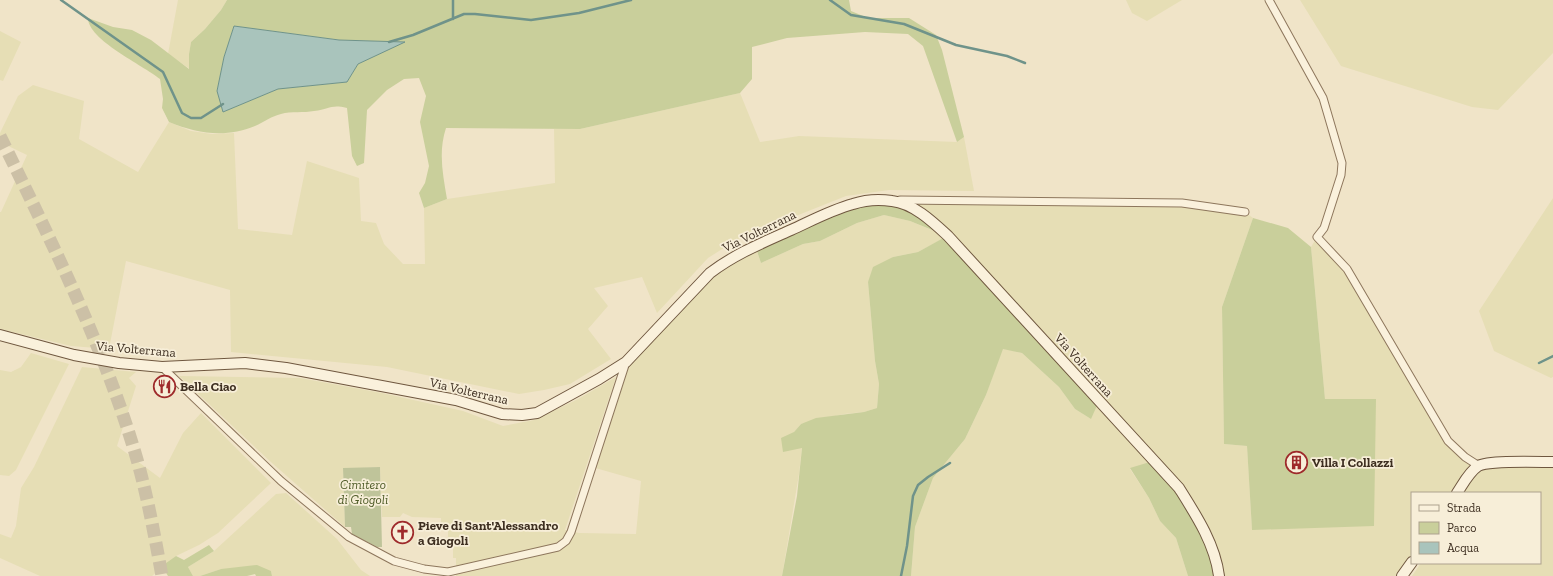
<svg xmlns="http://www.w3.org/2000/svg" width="1553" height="576" viewBox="0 0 1553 576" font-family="'Zilla Slab',serif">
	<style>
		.farmland { fill: #e6deb5 }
		.green { fill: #c9cf9b; fill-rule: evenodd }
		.cemetery { fill: #bfc49a }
		.water { fill: #a9c4bc; stroke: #6f938a }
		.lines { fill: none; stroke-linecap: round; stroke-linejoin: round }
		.stream { stroke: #6f938a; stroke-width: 2.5 }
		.highway-tunnel { stroke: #ccc0a6; stroke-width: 13; stroke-dasharray: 13 6; stroke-linecap: butt }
		.street-casing { stroke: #8d765c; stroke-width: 9 }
		.secondary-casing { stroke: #6f573f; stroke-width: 12 }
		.street { stroke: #faf1dc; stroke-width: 7 }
		.secondary { stroke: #faf1dc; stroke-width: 10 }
		.labels { text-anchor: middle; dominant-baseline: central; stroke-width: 3.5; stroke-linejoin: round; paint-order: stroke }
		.street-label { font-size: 13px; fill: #3d2e20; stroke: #f7eed8 }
		.poi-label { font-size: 13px; font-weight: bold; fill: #3d2e20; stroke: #f7eed8; text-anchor: start }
		.park-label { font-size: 13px; font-style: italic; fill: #4d5a26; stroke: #f7eed8 }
	</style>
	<rect width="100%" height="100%" fill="#f0e4c8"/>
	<path class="farmland" d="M 178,0 L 227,0 L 221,10 L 205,29 L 191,42 L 189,54 L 190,69 L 168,54 Z
		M 1126,0 L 1182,0 L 1147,21 L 1132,13 Z
		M 1300,0 L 1553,0 L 1553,53 L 1498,110 L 1472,107 L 1341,66 Z
		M 0,31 L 21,42 L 3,81 L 0,80 Z
		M 33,85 L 84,101 L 79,139 L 138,172 L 169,122 L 191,131 L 212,134 L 234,133 L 238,229 L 292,235 L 307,161 L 359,178 L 361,221 L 376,223 L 384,244 L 403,264 L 425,264 L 424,208 L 447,199 L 555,183 L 554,129 L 580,129 L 740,93 L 760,142 L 799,136 L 957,142 L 964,137 L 974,191 L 889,190 L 846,196 L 738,239 L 708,258 L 657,313 L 642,277 L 594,288 L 608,306 L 588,329 L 611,359 L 570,384 L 544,390 L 519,394 L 387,367 L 231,352 L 230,290 L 126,261 L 109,349 L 71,346 L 0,329 L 0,212 L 1,212 L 27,155 L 0,142 L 0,133 L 18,96 Z
		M 1553,198 L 1553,377 L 1551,378 L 1494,351 L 1479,311 Z
		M 894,201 L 1182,203 L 1245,212 L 1253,218 L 1222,307 L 1224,444 L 1247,446 L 1252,530 L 1376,399 L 1325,399 L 1311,247 L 1317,237 L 1347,269 L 1448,441 L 1479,466 L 1553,462 L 1553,576 L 1412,576 L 1421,563 L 1540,563 L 1540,493 L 1412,493 L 1412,562 L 1402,576 L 1219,576 L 1153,461 L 1130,469 L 1149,498 L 1160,521 L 1176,538 L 1188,576 L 911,576 L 915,527 L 933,478 L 965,439 L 986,395 L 1002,348 L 1022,353 L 1059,387 L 1075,409 L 1091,419 L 948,236 L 918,252 L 893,257 L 868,282 L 875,361 L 879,384 L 877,408 L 864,412 L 844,414 L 801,424 L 794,432 L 802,447 L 799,474 L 782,576 L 456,576 L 456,558 L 453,558 L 453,537 L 448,537 L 448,525 L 441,524 L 441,518 L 412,517 L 403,513 L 400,517 L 382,517 L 380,467 L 343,469 L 345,527 L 272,463 L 179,376 L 300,378 L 382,393 L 463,411 L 503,426 L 534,420 L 578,399 L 616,377 L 565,530 L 579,533 L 636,534 L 641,481 L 592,467 L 626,362 L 709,274 L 755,245 L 761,263 L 803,244 L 820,241 L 857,223 L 884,215 L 910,221 L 946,236 Z
		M 31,353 L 69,364 L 16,470 L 9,476 L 0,475 L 0,370 L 11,372 L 21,367 Z
		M 82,367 L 136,372 L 129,378 L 136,386 L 117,446 L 160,478 L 183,433 L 201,413 L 271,483 L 218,533 L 199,545 L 176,556 L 152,576 L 40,576 L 0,558 L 0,534 L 11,538 L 16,526 L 21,488 L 34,467 Z
		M 286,493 L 337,539 L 361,570 L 370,576 L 272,576 L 271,571 L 221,569 L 200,576 L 193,576 L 188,567 L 214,551 L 276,494 Z"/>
	<path class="green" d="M 227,0 L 849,0 L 851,11 L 868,18 L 909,18 L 936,35 L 942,50 L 964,137 L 957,142 L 923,46 L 908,34 L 865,32 L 787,38 L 752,47 L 752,79 L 740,93 L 580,129 L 446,128 C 438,152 443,175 447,199 L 424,208 L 419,193 L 425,183 L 429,166 L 420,122 L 426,96 L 419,78 L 404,79 L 387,90 L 367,110 L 364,163 L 357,166 L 352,156 L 347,108 C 331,104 330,109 314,111 C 304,113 291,111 281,114 C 272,116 264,122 255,126 C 226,138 198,134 169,122 L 162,108 L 163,99 L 160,79 C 143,65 88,40 88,18 L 113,27 L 132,30 L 151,40 L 189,69 L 189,54 L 191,42 L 205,29 L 221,10 ZM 234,26 L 339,40 L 404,42 L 358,64 L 347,82 L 278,89 L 223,112 L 217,91 L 224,57 Z
		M 874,200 C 880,200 887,200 893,201 C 914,204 933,222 948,236 L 1099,401 L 1091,419 L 1075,409 L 1059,387 L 1022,353 L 1003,349 L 986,395 L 965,439 L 933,478 L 915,527 L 911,576 L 782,576 L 797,496 L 802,448 L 783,452 L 781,438 L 794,432 L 801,424 L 816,418 L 864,412 L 877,408 L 879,384 L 875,361 L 868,282 L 873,267 L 893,257 L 918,252 L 947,236 L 910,221 L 884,215 L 857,223 L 820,241 L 803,244 L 761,263 L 755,245 C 794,227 832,210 874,200 Z
		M 1253,218 L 1288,228 L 1311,247 L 1325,399 L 1376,399 L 1374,526 L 1252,530 L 1247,446 L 1224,444 L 1222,307 Z
		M 1153,461 L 1196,515 L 1219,576 L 1188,576 L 1176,538 L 1160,521 L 1149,498 L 1130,468 Z
		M 209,545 L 214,551 L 188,567 L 193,576 L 168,576 L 162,566 L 176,556 L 184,560 Z
		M 257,565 L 271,571 L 272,576 L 256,576 L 255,574 L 247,576 L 200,576 L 221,569 Z"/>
	<path class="cemetery" d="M 380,467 L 382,547 L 377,547 L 352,534 L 351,527 L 345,527 L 343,468 Z"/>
	<path class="water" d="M 234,26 L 339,40 L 405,42 L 358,64 L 347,82 L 278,89 L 223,112 L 217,91 L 224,57 Z"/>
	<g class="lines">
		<path class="stream" d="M 61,0 L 163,72 L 182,113 L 191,118 L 201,118 L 223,104
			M 453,0 L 453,19
			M 830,0 L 851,15 L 904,24 L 956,45 L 1007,56 L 1025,63
			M 389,42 L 413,35 L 464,14 L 475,14 L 531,20 L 579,13 L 631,0
			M 1539,363 L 1553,356
			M 901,576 L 907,546 L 913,496 L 918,485 L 928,477 L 950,463"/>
		<path class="highway-tunnel" d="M 0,136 C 49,237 100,338 133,446 C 146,488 154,532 162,576"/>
		<defs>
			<path id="street" d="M 1269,0 L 1323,98 L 1342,163 L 1341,175 L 1324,228 L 1317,237 L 1347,269 L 1448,441 L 1465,457 L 1479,466
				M 900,200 L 1182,203 L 1245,212
				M 162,367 L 281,481 L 349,537 L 394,561 L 424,569 L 448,572 L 558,547 L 566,541 L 571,532 L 626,362"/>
			<path id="secondary" d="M 0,335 L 74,355 L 119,363 L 162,367 L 245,363 L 286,368 L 456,400 L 502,414 L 522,415 L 537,413 L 599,379 L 626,362 L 710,273 C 735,254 762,243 791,230 C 811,221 831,210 853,204 C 865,200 879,199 892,201 C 913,203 933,222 948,236 L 1179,488 C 1196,515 1215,544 1219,576
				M 1457,493 C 1463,484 1469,472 1478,466 C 1489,460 1538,462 1553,462
				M 1402,576 L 1412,562"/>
		</defs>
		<use href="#street" class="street-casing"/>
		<use href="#secondary" class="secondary-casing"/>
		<use href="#street" class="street"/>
		<use href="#secondary" class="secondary"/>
	</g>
	<defs>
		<symbol id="restaurant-ring" viewBox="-11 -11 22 22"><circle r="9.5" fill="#f7eed8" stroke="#9e2a2b" stroke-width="1.5"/><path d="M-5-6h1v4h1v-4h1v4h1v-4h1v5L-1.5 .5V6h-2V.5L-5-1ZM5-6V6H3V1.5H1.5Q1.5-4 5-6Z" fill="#9e2a2b"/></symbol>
		<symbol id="building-ring" viewBox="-11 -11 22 22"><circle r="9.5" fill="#f7eed8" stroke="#9e2a2b" stroke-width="1.5"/><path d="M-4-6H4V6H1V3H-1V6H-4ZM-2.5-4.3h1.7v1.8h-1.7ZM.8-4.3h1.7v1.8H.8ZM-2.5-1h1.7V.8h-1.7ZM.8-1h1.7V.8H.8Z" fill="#9e2a2b"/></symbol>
		<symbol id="church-ring" viewBox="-11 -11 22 22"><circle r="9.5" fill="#f7eed8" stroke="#9e2a2b" stroke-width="1.5"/><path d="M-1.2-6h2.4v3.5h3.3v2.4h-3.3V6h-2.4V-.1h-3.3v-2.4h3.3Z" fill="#9e2a2b"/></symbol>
	</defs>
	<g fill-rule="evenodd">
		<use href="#restaurant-ring" x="152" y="374" width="25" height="25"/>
		<use href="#building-ring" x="1284" y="450" width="25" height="25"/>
		<use href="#church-ring" x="390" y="520" width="25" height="25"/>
	</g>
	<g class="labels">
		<g class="street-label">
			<text transform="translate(759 231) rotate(-26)">Via Volterrana</text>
			<text transform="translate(136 349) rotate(5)">Via Volterrana</text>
			<text transform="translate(1084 365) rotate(48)">Via Volterrana</text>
			<text transform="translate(469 391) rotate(13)">Via Volterrana</text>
		</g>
		<g class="poi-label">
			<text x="180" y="386">Bella Ciao</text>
			<text x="1312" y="462">Villa I Collazzi</text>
			<text x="418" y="525">Pieve di Sant'Alessandro<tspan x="418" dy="15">a Giogoli</tspan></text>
		</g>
		<g class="park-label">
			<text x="363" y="484">Cimitero<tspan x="363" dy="15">di Giogoli</tspan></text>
		</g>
	</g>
	<rect x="1411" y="492" width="130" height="72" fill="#f7eed8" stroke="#ada18e"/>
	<rect x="1419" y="505" width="20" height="6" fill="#faf1dc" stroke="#ada18e"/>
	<text x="1447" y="512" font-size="12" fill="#3d2e20">Strada</text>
	<rect x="1419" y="522" width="20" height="12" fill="#c9cf9b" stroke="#ada18e"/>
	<text x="1447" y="532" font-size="12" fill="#3d2e20">Parco</text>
	<rect x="1419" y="542" width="20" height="12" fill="#a9c4bc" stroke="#ada18e"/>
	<text x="1447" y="552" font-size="12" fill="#3d2e20">Acqua</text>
</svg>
